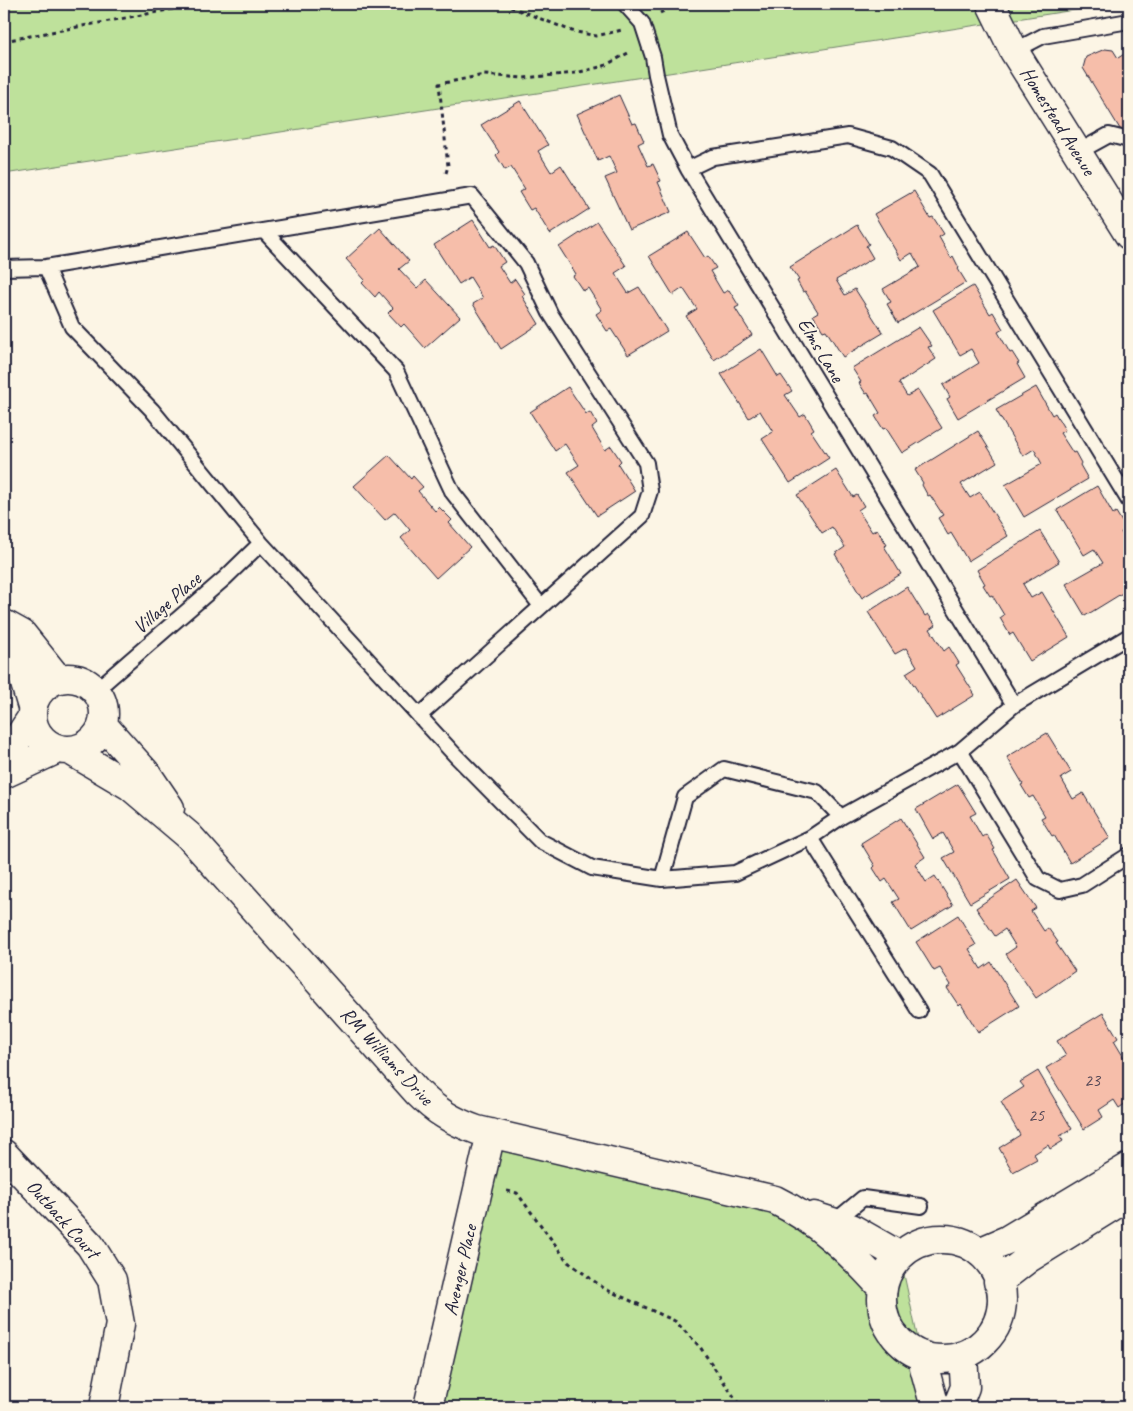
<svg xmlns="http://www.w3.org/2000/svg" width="1133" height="1411" viewBox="0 0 1133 1411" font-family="Caveat,sans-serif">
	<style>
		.green { fill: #bee19b; stroke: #70826b }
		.building { fill: #f6beaa; stroke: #22223b }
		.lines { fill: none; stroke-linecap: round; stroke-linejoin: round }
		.lane-casing { stroke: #22223b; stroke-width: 18 }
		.street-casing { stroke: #22223b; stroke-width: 31 }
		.path { stroke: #22223b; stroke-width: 3; stroke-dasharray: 4 4; stroke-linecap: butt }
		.lane { stroke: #fcf5e5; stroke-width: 14 }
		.street { stroke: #fcf5e5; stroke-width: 28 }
		.labels { text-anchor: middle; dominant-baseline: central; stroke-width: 4; stroke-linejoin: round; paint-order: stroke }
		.number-label { font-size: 18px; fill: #574957 }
		.street-label { font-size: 20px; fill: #22223b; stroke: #fcf5e5 }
	</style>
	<rect width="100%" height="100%" fill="#fcf5e5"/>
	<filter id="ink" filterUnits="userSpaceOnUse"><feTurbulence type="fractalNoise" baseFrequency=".02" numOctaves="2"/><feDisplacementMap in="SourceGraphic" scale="10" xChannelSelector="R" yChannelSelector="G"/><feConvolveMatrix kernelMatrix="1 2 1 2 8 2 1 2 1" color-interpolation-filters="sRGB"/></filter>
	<g filter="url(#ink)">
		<path class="green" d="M 4,4 L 1113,4 L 656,75 L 4,174 Z
			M 477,1130 L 793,1209 L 900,1256 L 924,1367 L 935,1407 L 423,1407 Z"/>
		<path class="building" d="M 1105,49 L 1113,50 L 1118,58 L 1129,51 L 1129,131 L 1120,129 L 1083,68 L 1086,57 Z
			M 619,95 L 632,124 L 636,123 L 644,141 L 638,144 L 648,166 L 653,164 L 661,181 L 658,182 L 671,212 L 629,230 L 605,178 L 617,173 L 609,156 L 598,161 L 577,114 Z
			M 520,101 L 548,145 L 538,151 L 551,172 L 561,165 L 589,209 L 550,234 L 534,208 L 530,210 L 519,192 L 525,189 L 511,167 L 505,170 L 496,155 L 499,152 L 481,125 Z
			M 914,191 L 930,218 L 933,217 L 944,234 L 939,237 L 951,258 L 953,256 L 959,268 L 958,269 L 966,282 L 898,323 L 887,304 L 891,302 L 883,289 L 920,267 L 912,253 L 901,260 L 874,214 Z
			M 473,220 L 490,247 L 494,245 L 505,262 L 499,266 L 510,283 L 515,279 L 525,294 L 522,296 L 539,324 L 501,349 L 473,304 L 483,298 L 470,277 L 459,284 L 434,245 Z
			M 597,222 L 626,266 L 615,273 L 628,293 L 639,287 L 667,331 L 628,355 L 611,329 L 607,331 L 596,314 L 602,310 L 588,288 L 583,291 L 573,276 L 576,274 L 559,247 Z
			M 857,225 L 869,244 L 866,246 L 873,258 L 836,280 L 845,295 L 855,289 L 883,333 L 843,357 L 826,330 L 823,331 L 813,315 L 818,312 L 805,291 L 803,292 L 797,281 L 799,280 L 790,267 Z
			M 380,228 L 409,261 L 399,269 L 417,288 L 426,280 L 460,317 L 425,348 L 404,324 L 401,327 L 388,313 L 393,308 L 379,292 L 375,297 L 362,283 L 365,280 L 346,259 Z
			M 688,232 L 705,258 L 708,256 L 716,268 L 710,271 L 723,293 L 729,290 L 739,306 L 735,308 L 752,335 L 714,360 L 686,316 L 697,309 L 683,288 L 673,295 L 649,256 Z
			M 973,286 L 990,314 L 993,312 L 1003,329 L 998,332 L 1010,353 L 1012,352 L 1019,363 L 1017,364 L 1025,378 L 958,418 L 947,399 L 950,397 L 943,385 L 979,363 L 971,349 L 960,355 L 933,310 Z
			M 919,327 L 932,346 L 928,347 L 936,359 L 899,383 L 907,396 L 918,390 L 942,428 L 902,453 L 886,428 L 883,429 L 875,416 L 880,413 L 868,393 L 866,394 L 859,383 L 861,382 L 852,368 Z
			M 761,349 L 778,377 L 781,375 L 792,391 L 785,395 L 800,417 L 805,414 L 814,429 L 811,431 L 829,458 L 790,483 L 762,439 L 773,432 L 760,411 L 749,418 L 721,374 Z
			M 568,387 L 586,414 L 590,412 L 597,424 L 592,428 L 605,450 L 611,446 L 621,461 L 618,464 L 635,491 L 597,516 L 568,472 L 579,465 L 565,444 L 555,451 L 530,412 Z
			M 1036,387 L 1052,415 L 1055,413 L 1065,430 L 1060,433 L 1073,453 L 1075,452 L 1081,463 L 1080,465 L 1088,479 L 1024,517 L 1005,485 L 1042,464 L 1034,449 L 1023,456 L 996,410 Z
			M 978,431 L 997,462 L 961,484 L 970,498 L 980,492 L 1008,536 L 968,561 L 951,533 L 948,535 L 938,518 L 943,515 L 930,495 L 928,496 L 922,485 L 923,483 L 915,470 Z
			M 389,455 L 411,479 L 413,476 L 423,487 L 418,491 L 435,511 L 439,507 L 452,520 L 449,523 L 470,547 L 436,578 L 401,538 L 410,530 L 395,512 L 385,520 L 354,486 Z
			M 836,470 L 853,497 L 857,495 L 864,506 L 858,510 L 872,532 L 877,529 L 887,545 L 884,546 L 901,574 L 862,598 L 835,554 L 845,547 L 832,527 L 822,533 L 797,495 Z
			M 1097,486 L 1113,514 L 1116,512 L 1127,530 L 1121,532 L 1129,546 L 1129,589 L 1085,616 L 1066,584 L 1103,563 L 1094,549 L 1084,555 L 1057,510 Z
			M 1040,531 L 1059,562 L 1023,584 L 1031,598 L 1042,592 L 1069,637 L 1030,661 L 1013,633 L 1010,635 L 1000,618 L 1004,615 L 992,595 L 990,596 L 983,585 L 985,584 L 977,570 Z
			M 907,587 L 925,616 L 928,614 L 936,625 L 930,629 L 944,651 L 949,647 L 959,663 L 956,665 L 975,695 L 936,719 L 906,673 L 917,666 L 906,648 L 895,654 L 868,612 Z
			M 1047,733 L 1071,772 L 1061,778 L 1073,799 L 1083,793 L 1110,838 L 1070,863 L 1054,835 L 1052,836 L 1041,818 L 1045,816 L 1033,796 L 1029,798 L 1021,785 L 1023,784 L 1007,757 Z
			M 958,784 L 976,813 L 970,816 L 982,837 L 986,834 L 995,849 L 993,850 L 1010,879 L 970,903 L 943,858 L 954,852 L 943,833 L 933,839 L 916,809 Z
			M 901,818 L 925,857 L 915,864 L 926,882 L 935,876 L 953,905 L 911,931 L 893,902 L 899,899 L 886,879 L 882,882 L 873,868 L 875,866 L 861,843 Z
			M 1017,880 L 1036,908 L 1031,911 L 1044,931 L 1048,928 L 1058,942 L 1056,943 L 1075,971 L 1036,998 L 1006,954 L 1016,947 L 1005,929 L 995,936 L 976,908 Z
			M 958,915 L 976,945 L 969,949 L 981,969 L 991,962 L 1019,1006 L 978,1032 L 961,1004 L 959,1006 L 947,988 L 951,985 L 940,968 L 934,971 L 916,942 Z
			M 1103,1013 L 1118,1038 L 1114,1041 L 1129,1066 L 1129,1092 L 1125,1094 L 1129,1101 L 1119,1108 L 1114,1100 L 1099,1110 L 1103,1117 L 1084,1129 L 1046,1068 L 1066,1056 L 1057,1041 Z
			M 1038,1071 L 1072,1129 L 1060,1136 L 1063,1141 L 1050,1149 L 1048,1145 L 1034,1154 L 1037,1159 L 1013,1172 L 999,1148 L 1020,1135 L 1001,1102 L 1024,1087 L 1020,1082 Z"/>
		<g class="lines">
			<defs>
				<path id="lane" d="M 625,4 L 642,23 L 653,57 L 656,75 L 670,135 L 688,169 L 1014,705
					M 1014,51 L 1043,36 L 1129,21
					M 1078,152 L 1109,135 L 1129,140
					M 688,169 L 713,157 L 848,136 L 892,148 L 930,174 L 1129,501
					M 264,231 L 396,371 L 453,493 L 541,606
					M 46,267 L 72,327 L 152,410 L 261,543 L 455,755 L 540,841 L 592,868 L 662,879 L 735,873 L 810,838 L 841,817 L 960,751 L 1014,705 L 1129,636
					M 4,268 L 46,267 L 472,196 L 526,263 L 550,313 L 646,463 L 650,491 L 642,516 L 419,716
					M 96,690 L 225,578 L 261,543
					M 960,751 L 1038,879 L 1060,890 L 1082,885 L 1129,855
					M 810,838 L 919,1011
					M 662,879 L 685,797 L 724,769 L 817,792 L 841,817
					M 834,1222 L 863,1198 L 921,1206"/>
				<path id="street" d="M 991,4 L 1014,51 L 1129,235
					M 4,624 L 22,634 L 58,679
					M 4,646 L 21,670 L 32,707
					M32 714a36 36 0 1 1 72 0a36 36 0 1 1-72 0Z
					M 103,725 L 147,774 L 170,808
					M 71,751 L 130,786 L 189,836 L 417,1092 C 436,1111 452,1121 477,1130 L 775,1200 C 818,1221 851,1253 883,1289
					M 4,759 L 32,717
					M 4,774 L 58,749
					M 4,1154 L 90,1245 L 112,1280 L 120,1324 L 104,1407
					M 814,1216 L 851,1228 L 900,1256
					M882 1299a60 60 0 1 1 120 0a60 60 0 1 1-120 0Z
					M 979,1252 L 1007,1240 L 1129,1167
					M 998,1282 L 1029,1258 L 1129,1196
					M 925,1357 L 924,1367 L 935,1407
					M 428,1407 L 491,1133
					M 957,1407 L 965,1387 L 963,1356"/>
			</defs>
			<use href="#lane" class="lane-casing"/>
			<use href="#street" class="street-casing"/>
			<path class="path" d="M 503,4 L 572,31 L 596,36 L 622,30
				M 660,13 L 677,4
				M 4,41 L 199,4
				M 446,173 L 448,166 L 439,84 L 484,75 L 523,78 L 576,73 L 604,66 L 630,52
				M 507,1191 L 517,1193 L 568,1262 L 605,1289 L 675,1321 L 700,1347 L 741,1407"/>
			<use href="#lane" class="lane"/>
			<use href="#street" class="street"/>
		</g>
	</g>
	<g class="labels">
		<g class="number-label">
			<text x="1092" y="1080">23</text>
			<text x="1036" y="1115">25</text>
		</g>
		<g class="street-label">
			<text transform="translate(1058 121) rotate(58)">Homestead Avenue</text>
			<text transform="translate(821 350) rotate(59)">Elms Lane</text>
			<text transform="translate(167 603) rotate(-41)">Village Place</text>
			<text transform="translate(387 1056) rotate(47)">RM Williams Drive</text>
			<text transform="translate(63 1219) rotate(48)">Outback Court</text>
			<text transform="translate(460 1270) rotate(-77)">Avenger Place</text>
		</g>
	</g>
	<rect width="1133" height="1411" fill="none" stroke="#fcf5e5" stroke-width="20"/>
	<rect x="10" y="10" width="1113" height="1391" fill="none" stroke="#22223b" stroke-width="2" filter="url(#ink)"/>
</svg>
